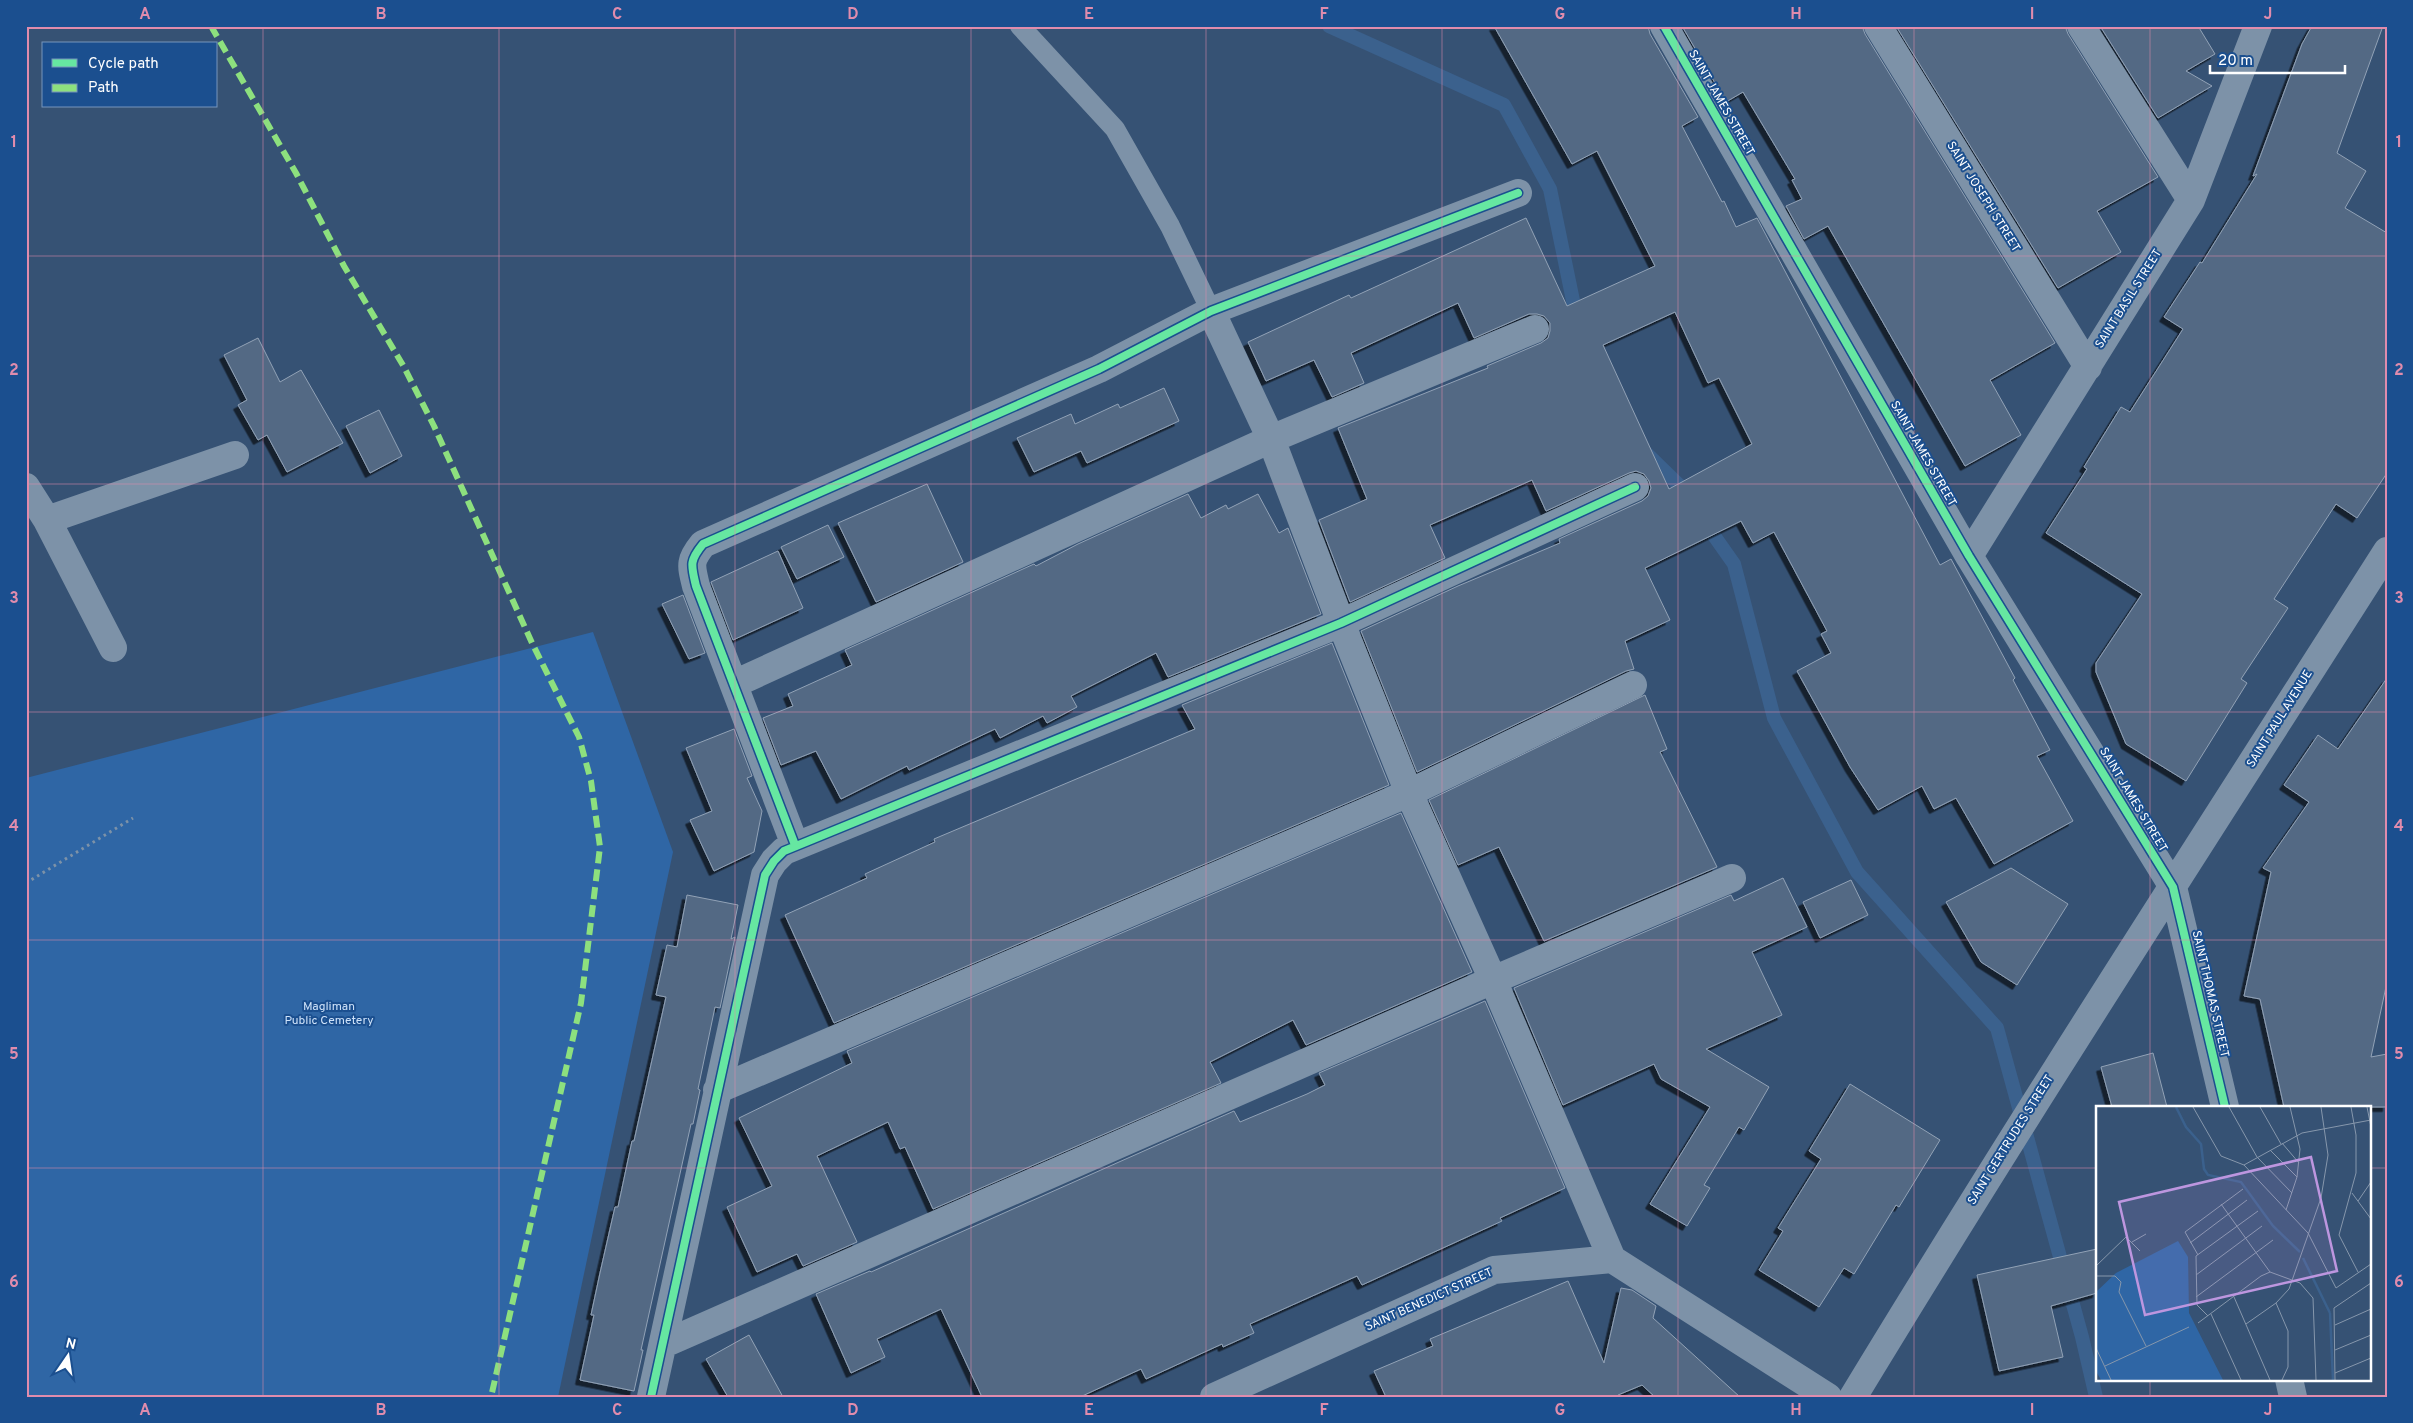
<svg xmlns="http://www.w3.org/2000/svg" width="2413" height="1423" viewBox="0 0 2413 1423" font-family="Overpass,sans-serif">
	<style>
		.green { fill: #2f66a5 }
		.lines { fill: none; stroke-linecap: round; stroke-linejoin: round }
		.stream { stroke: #3b618d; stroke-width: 14 }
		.building { fill: #526984; stroke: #92a2b6; fill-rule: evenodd; filter: url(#shadow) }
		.path { stroke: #7d92a8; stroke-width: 3; stroke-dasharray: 2.5 4; stroke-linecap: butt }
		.lane { stroke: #7d92a8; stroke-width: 20 }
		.street { stroke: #7d92a8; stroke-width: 28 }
		.quiet { stroke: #8de07e; stroke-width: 6; stroke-dasharray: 12 6; stroke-linecap: butt }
		.cycleway-casing { stroke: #1b4f8f; stroke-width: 11 }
		.cycleway { stroke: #66e7a1; stroke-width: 8 }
		.grid { fill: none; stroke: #e08cad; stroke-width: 1; stroke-opacity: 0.55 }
		.labels { text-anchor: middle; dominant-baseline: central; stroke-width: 4; stroke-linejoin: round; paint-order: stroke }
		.street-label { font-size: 12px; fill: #fff; stroke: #1b4f8f }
		.park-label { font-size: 12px; fill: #cfe3fa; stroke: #1b4f8f }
		.inset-river { fill: none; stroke: #3b618d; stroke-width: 2.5 }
		.inset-road { fill: none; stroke: #8697ac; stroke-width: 1 }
		.view { fill: #bd96df; fill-opacity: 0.15; stroke: #bd96df; stroke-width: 2.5 }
		.inset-edge { fill: none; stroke: #fff; stroke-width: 2.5 }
		.neatline { fill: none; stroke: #e08cad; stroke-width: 2 }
		.grid-label { font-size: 16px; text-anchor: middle; font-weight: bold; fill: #e08cad }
	</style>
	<defs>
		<filter id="shadow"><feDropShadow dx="-4.5" dy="4.5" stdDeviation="0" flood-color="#0009"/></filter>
	</defs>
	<rect width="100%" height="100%" fill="#365274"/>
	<path class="green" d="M 593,632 L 673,852 L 558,1397 L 26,1397 L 26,778 Z"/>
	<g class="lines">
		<path class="stream" d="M 1329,26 L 1504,105 L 1550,189 L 1577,320
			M 1645,452 L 1681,487 L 1688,498
			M 1703,520 L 1734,564 L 1774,718 L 1857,872 L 1997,1028 L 2082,1337 L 2096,1397"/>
	</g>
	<path class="building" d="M 1494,26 L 1648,26 L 1650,34 L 1698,117 L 1682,126 L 1722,202 L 1724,201 L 1736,227 L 1757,218 L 1940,565 L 1951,559 L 2015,678 L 2013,680 L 2050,750 L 2037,756 L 2073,821 L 1994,864 L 1956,798 L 1934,809 L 1922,786 L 1878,810 L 1850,767 L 1797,671 L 1831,653 L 1821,634 L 1827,631 L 1774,532 L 1753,543 L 1741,521 L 1645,568 L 1670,620 L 1625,641 L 1634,669 L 1626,671 L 1417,772 L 1361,631 L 1458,586 L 1560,543 L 1559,539 L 1642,501 L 1648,496 L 1651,488 L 1649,481 L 1644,474 L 1636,471 L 1629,473 L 1546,511 L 1532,480 L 1430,525 L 1445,558 L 1350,602 L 1319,520 L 1367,499 L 1338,428 L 1488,368 L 1487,366 L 1541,343 L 1548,338 L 1550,331 L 1550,323 L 1544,316 L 1537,314 L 1529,314 L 1474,338 L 1458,303 L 1351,353 L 1364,383 L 1332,397 L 1314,360 L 1266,381 L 1248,342 L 1349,295 L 1351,298 L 1526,218 L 1567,306 L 1655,266 L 1597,151 L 1572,164 ZM 1675,312 L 1708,383 L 1719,378 L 1752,444 L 1669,489 L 1603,345 Z
		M 1682,26 L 1862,26 L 1865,34 L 2055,343 L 1990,380 L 2021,435 L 1965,466 L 1828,226 L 1804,239 L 1786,206 L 1802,199 L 1792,180 L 1795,179 L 1743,92 L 1726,102 Z
		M 1896,26 L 2065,26 L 2068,34 L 2158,177 L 2097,211 L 2121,252 L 2058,288 Z
		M 2100,26 L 2198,26 L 2215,54 L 2186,71 L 2212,86 L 2158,118 Z
		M 2312,26 L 2383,26 L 2337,153 L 2366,171 L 2345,208 L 2387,233 L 2387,473 L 2357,518 L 2336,504 L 2274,599 L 2288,608 L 2241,679 L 2247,683 L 2186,781 L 2126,744 L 2096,672 L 2096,663 L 2142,594 L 2046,533 L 2087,469 L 2084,467 L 2121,407 L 2130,412 L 2183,329 L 2164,317 L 2200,262 L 2202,263 L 2257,174 L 2253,176 L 2302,44 Z
		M 258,338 L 280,382 L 301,370 L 343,443 L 287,472 L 267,435 L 258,440 L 238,405 L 247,400 L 224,355 Z
		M 1164,388 L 1179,421 L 1087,463 L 1081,451 L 1034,472 L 1017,438 L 1071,414 L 1075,424 L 1118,404 L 1120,408 Z
		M 379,410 L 402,456 L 370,473 L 346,426 Z
		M 927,484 L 963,562 L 876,602 L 838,523 Z
		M 1188,494 L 1201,518 L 1226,505 L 1228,509 L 1258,494 L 1279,533 L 1288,528 L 1321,614 L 1168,677 L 1156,653 L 1071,696 L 1077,707 L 1047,723 L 1043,716 L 1000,738 L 995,729 L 909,770 L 907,766 L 841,799 L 816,751 L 781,765 L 763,718 L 793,706 L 788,694 L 852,665 L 845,650 L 1034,564 L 1036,566 L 1078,544 Z
		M 828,525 L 844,557 L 797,579 L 781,547 Z
		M 778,551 L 803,608 L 733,640 L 711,582 Z
		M 683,595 L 705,653 L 689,659 L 662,604 Z
		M 1332,643 L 1389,785 L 834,1023 L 785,915 L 867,878 L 865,874 L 935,842 L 934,839 L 1195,729 L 1182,705 Z
		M 2387,678 L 2387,982 L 2371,1057 L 2387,1054 L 2387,1107 L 2284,1107 L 2260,999 L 2244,996 L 2271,872 L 2263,868 L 2309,802 L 2284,785 L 2318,735 L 2338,749 Z
		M 1645,695 L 1667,749 L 1660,752 L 1717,867 L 1544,941 L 1499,847 L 1458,865 L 1429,800 Z
		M 734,729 L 752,776 L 747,778 L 762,811 L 754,852 L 714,871 L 690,820 L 712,811 L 686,748 Z
		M 1401,813 L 1472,972 L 1306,1045 L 1293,1020 L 1210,1062 L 1221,1083 L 933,1209 L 905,1147 L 900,1149 L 888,1122 L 817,1156 L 857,1242 L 803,1266 L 797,1254 L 757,1272 L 727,1207 L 772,1186 L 739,1118 L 852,1063 L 847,1051 Z
		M 2011,868 L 2068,904 L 2017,985 L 1981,962 L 1946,902 Z
		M 1783,878 L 1807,927 L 1752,952 L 1782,1015 L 1706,1049 L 1769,1087 L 1744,1130 L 1739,1127 L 1704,1185 L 1710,1188 L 1687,1226 L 1650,1204 L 1710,1107 L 1661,1079 L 1654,1064 L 1563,1105 L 1514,988 L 1731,895 L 1734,901 Z
		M 1851,880 L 1868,915 L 1820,938 L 1803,902 Z
		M 687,895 L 738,905 L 731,939 L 735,937 L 720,1008 L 715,1007 L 698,1089 L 700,1090 L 693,1124 L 691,1124 L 641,1350 L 643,1350 L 634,1391 L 580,1380 L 594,1315 L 591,1315 L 600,1273 L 615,1207 L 618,1207 L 632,1141 L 634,1141 L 666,997 L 656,995 L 667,945 L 677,947 Z
		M 1485,1001 L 1565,1188 L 1500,1218 L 1502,1221 L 1362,1285 L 1357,1276 L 1250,1324 L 1254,1333 L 1223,1347 L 1222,1344 L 1146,1379 L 1141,1369 L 1080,1397 L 982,1397 L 941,1309 L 877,1339 L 885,1357 L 851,1373 L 816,1294 L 870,1271 L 871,1272 L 1234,1111 L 1240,1122 L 1307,1094 L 1325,1085 L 1319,1073 Z
		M 2153,1053 L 2167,1107 L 2112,1107 L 2101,1067 Z
		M 1850,1084 L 1940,1140 L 1899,1207 L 1896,1205 L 1854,1274 L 1844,1268 L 1819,1307 L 1759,1270 L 1783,1231 L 1778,1228 L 1821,1159 L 1809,1151 Z
		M 2097,1249 L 2097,1293 L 2051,1306 L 2063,1357 L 1999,1371 L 1977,1275 Z
		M 1568,1281 L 1604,1363 L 1621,1288 L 1632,1290 L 1656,1306 L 1653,1318 L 1740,1397 L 1655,1397 L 1642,1385 L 1618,1395 L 1619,1397 L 1386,1397 L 1374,1371 L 1433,1346 L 1430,1339 Z
		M 749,1335 L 783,1397 L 728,1397 L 706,1359 Z"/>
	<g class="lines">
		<path class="path" d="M 26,883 L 133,818"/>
		<path class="lane" d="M 1020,26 L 1115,129 L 1170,226 L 1211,311"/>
		<path class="street" d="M 1664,26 L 1969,556 L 2173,887 L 2225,1107
			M 1878,26 L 2088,367
			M 2081,26 L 2191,200
			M 1211,311 L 1271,439 L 1341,623 L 1409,793 L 1493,980 L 1612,1259
			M 26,487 L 47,520 L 113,648
			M 47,520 L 235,455
			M 1969,556 L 2191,200 L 2258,26
			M 734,684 L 1271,439 L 1535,329
			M 795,845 L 696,586 C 691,565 689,561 703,544 L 1099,369 L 1211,311 L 1518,193
			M 717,1090 L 1409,793 L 1633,685
			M 664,1344 L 1493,980 L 1732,878
			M 2289,1379 L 2293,1397
			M 651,1397 L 765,875 L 774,861 L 784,851 L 1341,623 L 1635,487
			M 1214,1397 L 1494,1270 L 1612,1259 L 1828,1397
			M 1853,1397 C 2026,1112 2208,832 2387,551"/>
		<path class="quiet" d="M 211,26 L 296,173 L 344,266 L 404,367 L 434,426 L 532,643 L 579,737 L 591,781 L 600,847 L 581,1003 L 491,1397"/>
		<defs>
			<path id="cycleway" d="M 1664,26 L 1969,556 L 2173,887 L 2225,1107
				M 795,845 L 696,586 C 691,565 689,561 703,544 L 1099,369 L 1211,311 L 1518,193
				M 651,1397 L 765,875 L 774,861 L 784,851 L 1341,623 L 1635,487"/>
		</defs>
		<use href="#cycleway" class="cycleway-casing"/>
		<use href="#cycleway" class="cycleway"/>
	</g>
	<path class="grid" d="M 263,26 L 263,1397M 499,26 L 499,1397M 735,26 L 735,1397M 971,26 L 971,1397M 1206,26 L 1206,1397M 1442,26 L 1442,1397M 1678,26 L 1678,1397M 1914,26 L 1914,1397M 2150,26 L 2150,1107M 26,256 L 2387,256M 26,484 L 2387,484M 26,712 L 2387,712M 26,940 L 2387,940M 26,1168 L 2097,1168M 2369,1168 L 2387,1168M 2150,1379 L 2150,1397"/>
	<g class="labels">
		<g class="street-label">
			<text transform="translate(1721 103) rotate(60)">SAINT JAMES STREET</text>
			<text transform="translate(1983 197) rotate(58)">SAINT JOSEPH STREET</text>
			<text transform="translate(2129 299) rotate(-58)">SAINT BASIL STREET</text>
			<text transform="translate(1923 454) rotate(60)">SAINT JAMES STREET</text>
			<text transform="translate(2280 719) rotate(-58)">SAINT PAUL AVENUE</text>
			<text transform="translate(2133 800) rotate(59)">SAINT JAMES STREET</text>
			<text transform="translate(2210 994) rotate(77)">SAINT THOMAS STREET</text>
			<text transform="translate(2011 1140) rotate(-58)">SAINT GERTRUDES STREET</text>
			<text transform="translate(1429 1300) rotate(-24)">SAINT BENEDICT STREET</text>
		</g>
		<g class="park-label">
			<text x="329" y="1007">Magliman<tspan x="329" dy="14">Public Cemetery</tspan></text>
		</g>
	</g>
	<g transform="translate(2096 1106)">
		<rect width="275" height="275" fill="#365274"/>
		<path d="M 82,135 L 92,151 L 93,207 L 127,274 L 5,274 L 0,265 L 0,186 L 20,167 Z" fill="#2f66a5"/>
		<path class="inset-river" d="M 80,1 L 90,21 L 105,38 L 108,63 L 112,69 L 145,76 L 177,120 L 204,146M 207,152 L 234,207M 234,207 L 237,274"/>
		<path class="inset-road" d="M 97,1 L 125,50 L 148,59 L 212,127 L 240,182 L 275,158M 133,1 L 161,51 L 196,87M 164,1 L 185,38M 255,1 L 260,29 L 260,67 L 243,129 L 262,166M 271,1 L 275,21M 186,37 L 203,57M 174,44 L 201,71M 148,59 L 206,27 L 275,14M 256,87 L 275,113M 262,95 L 275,76M 125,98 L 174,166M 190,104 L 201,71 L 204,43 L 194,1M 36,136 L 50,128M 94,137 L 151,94M 102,149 L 89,126 L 147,83M 0,160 L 30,131 L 44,145M 100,169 L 166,120M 0,170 L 19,170 L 25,176 L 23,186 L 50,240M 100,191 L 177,134M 138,191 L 174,274M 180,197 L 192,225 L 192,261 L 186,274M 115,208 L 145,274M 112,210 L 101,199 L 100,150 L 162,105M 102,217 L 165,170 L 174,166 L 204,177 L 217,192 L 220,274M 150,218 L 180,197 L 193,183 L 225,92 L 232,49 L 225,1M 239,219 L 275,203M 0,242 L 15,274M 239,244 L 275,229M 9,260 L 93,221M 239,267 L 275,252M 239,274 L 238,202 L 275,177"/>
		<path class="view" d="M 215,51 L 241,165 L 49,209 L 23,96 Z"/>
		<rect width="275" height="275" class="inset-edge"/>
	</g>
	<rect width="2413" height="1423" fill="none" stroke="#1b4f8f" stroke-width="55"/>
	<rect x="42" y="42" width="175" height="65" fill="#1b4f8f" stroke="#7695bc"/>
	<rect x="52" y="59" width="25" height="8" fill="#66e7a1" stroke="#7695bc"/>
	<text x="88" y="68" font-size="15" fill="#ffffff">Cycle path</text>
	<rect x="52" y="84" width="25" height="8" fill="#8de07e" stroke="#7695bc"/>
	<text x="88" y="92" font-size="15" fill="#ffffff">Path</text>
	<g transform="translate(68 1356) rotate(13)" stroke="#1b4f8f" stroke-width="4" paint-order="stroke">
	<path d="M0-4L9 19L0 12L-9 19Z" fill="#ffffff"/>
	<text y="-8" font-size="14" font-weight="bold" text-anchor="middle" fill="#ffffff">N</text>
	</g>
	<path d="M2210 65v8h135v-8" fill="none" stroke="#ffffff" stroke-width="2.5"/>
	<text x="2218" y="65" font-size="15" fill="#ffffff" stroke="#1b4f8f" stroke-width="4" paint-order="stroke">20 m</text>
	<rect x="28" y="28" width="2358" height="1368" class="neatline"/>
	<g class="grid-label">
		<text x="145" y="19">A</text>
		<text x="381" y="19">B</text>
		<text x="617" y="19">C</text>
		<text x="853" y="19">D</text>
		<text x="1089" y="19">E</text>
		<text x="1324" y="19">F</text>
		<text x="1560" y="19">G</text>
		<text x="1796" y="19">H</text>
		<text x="2032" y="19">I</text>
		<text x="2268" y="19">J</text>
		<text x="14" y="147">1</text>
		<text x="2399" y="147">1</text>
		<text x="14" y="375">2</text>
		<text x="2399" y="375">2</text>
		<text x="14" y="603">3</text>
		<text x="2399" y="603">3</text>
		<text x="14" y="831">4</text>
		<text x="2399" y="831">4</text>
		<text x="14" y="1059">5</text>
		<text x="2399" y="1059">5</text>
		<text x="14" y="1287">6</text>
		<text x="2399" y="1287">6</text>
		<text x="145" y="1415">A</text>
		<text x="381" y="1415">B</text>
		<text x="617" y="1415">C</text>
		<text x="853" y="1415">D</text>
		<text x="1089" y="1415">E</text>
		<text x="1324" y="1415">F</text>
		<text x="1560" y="1415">G</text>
		<text x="1796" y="1415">H</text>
		<text x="2032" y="1415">I</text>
		<text x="2268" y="1415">J</text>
	</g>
</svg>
